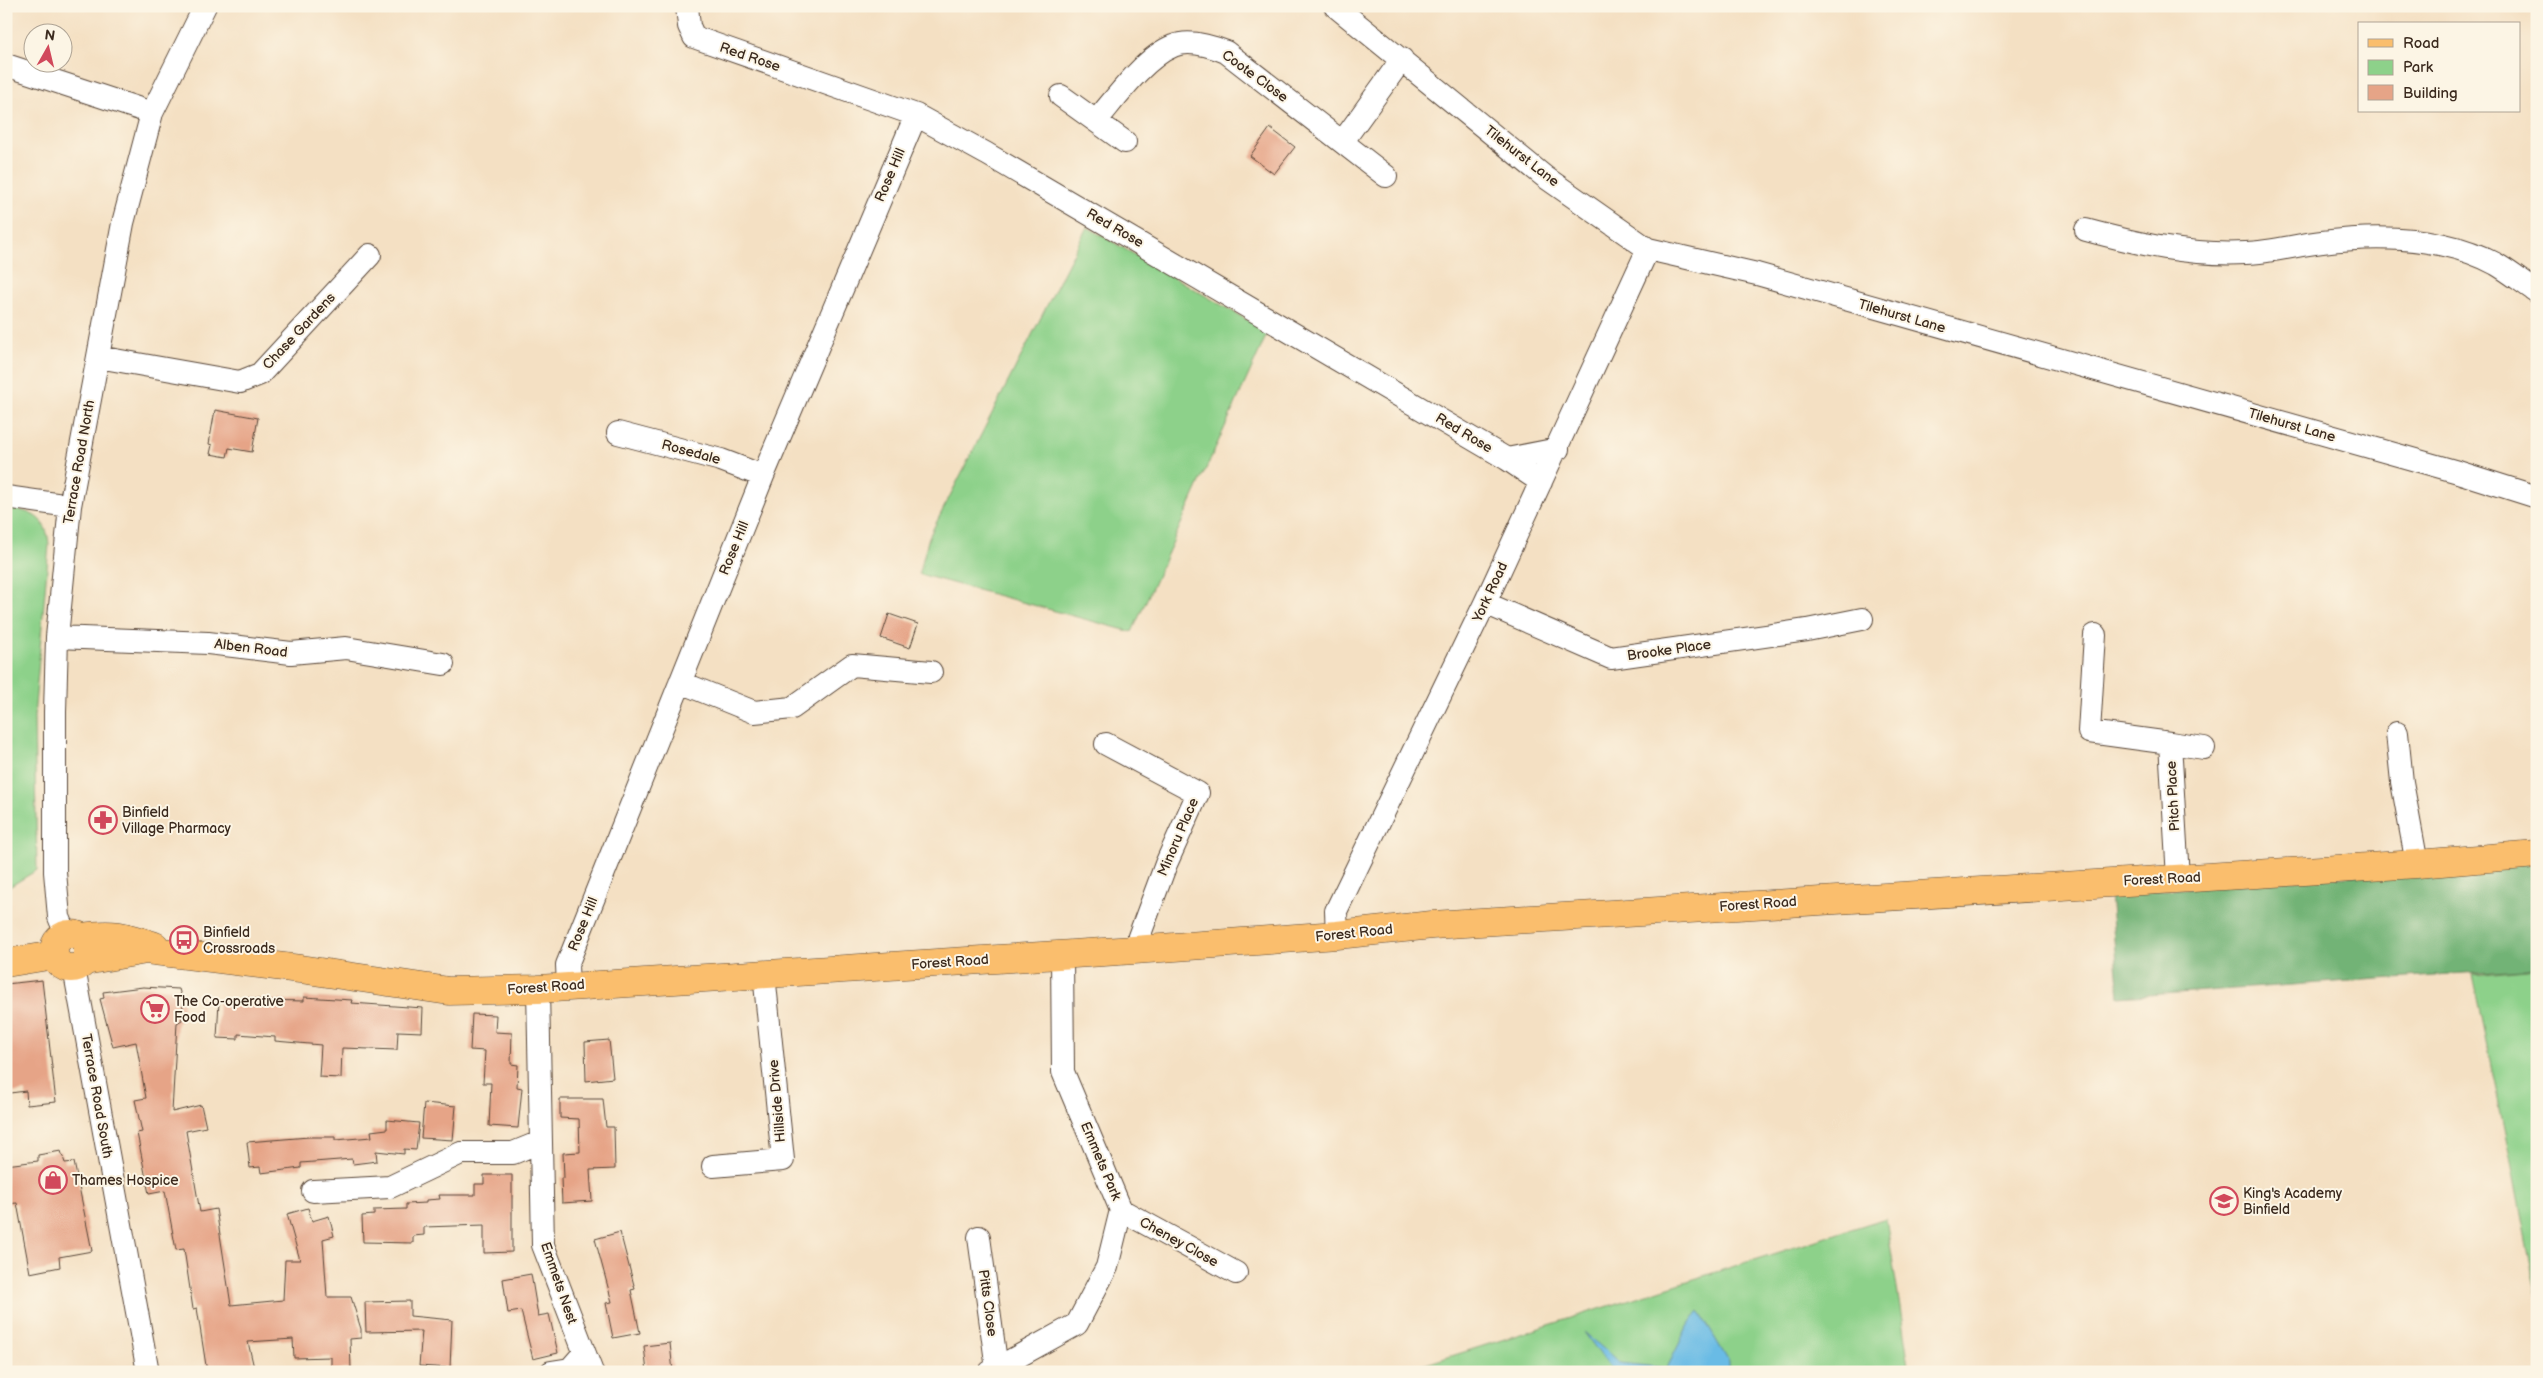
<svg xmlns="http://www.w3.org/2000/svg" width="2543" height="1378" viewBox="0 0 2543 1378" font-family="'Balsamiq Sans',sans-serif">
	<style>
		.green { fill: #8dd18a; stroke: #647e54 }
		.forest { fill: #72b376; stroke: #566e4a }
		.water { fill: #69bbe5; stroke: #527282 }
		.building { fill: #e6a487 }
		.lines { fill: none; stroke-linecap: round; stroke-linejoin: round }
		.minor-casing { stroke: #574537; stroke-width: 24 }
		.major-casing { stroke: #574537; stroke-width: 29 }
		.minor { stroke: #fff; stroke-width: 22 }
		.major { stroke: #fabe6d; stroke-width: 28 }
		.labels { text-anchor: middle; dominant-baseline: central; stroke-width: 4; stroke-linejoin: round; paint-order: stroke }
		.street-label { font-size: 14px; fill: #3b2a1e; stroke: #fcf5e5 }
		.poi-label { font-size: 14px; fill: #3b2a1e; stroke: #fcf5e5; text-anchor: start }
	</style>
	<rect width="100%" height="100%" fill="#fcf5e5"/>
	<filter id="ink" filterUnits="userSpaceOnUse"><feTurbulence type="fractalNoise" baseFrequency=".02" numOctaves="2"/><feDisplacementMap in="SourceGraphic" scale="10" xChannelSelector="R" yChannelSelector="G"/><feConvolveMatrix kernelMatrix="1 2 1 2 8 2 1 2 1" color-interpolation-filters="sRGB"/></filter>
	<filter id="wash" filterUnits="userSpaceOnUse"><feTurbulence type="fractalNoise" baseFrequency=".0096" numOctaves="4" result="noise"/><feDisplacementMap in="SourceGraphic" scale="20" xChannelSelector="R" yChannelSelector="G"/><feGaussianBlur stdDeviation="1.12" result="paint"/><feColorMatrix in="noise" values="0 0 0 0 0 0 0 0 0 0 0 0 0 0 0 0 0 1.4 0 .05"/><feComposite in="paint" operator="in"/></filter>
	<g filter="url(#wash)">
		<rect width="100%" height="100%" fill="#f4e0c3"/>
		<path class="green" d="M 1087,227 L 1268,332 L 1132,632 L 919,574 L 929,537 Z
			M 6,508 C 32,511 47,517 49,545 L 34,717 L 37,870 L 6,889 Z
			M 2537,968 L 2537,1298 L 2511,1162 L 2472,974 Z
			M 1886,1218 L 1910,1372 L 1401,1372 Z"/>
		<path class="forest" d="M 2537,862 L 2537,968 L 2119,997 L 2110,894 Z"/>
		<path class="water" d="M 1699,1311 L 1729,1362 L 1729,1372 L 1613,1372 L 1584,1332 L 1620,1363 L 1667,1368 L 1687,1328 Z"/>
		<g id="blocks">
			<path class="building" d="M 1270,128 L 1295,147 L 1274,174 L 1250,156 Z
				M 215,410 L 258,418 L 252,452 L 229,448 L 227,457 L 210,454 L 212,445 L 209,444 Z
				M 889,614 L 918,624 L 910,648 L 881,638 Z
				M 42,980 L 56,1102 L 27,1105 L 26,1091 L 10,1093 L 6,1061 L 6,984 Z
				M 143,987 L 179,989 L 183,1003 L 182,1020 L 177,1023 L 172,1112 L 201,1105 L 206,1127 L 186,1131 L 200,1212 L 216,1209 L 231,1305 L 283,1300 L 285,1260 L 300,1260 L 287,1214 L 308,1208 L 312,1221 L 329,1216 L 334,1236 L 323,1239 L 327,1297 L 351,1297 L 361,1329 L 361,1338 L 350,1339 L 351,1369 L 331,1370 L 331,1357 L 294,1358 L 293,1339 L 248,1342 L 255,1372 L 207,1372 L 197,1308 L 193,1309 L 184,1249 L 176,1250 L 165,1191 L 149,1194 L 137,1133 L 142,1132 L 135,1100 L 146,1098 L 136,1042 L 113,1047 L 100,999 L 104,998 L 103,992 Z
				M 243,997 L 264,1000 L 304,1001 L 304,997 L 352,1000 L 351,1003 L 423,1008 L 422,1032 L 398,1031 L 397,1050 L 342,1048 L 341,1078 L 319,1077 L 321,1045 L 275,1041 L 275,1037 L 238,1034 L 238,1039 L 217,1038 L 219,1001 L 243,1003 Z
				M 472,1014 L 496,1015 L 495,1032 L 512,1033 L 511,1064 L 518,1065 L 517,1087 L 522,1088 L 518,1128 L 489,1126 L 491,1083 L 483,1083 L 485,1051 L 470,1050 Z
				M 609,1040 L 613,1078 L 586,1081 L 585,1042 Z
				M 560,1099 L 603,1099 L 606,1127 L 614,1127 L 615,1169 L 590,1170 L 592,1201 L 562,1203 L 561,1178 L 564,1178 L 563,1153 L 580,1152 L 579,1119 L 560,1118 Z
				M 424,1103 L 456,1106 L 453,1140 L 421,1138 Z
				M 387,1120 L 419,1123 L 416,1150 L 404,1149 L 404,1154 L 376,1151 L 377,1161 L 353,1164 L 352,1159 L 301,1163 L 301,1168 L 261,1173 L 260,1167 L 250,1168 L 247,1142 L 309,1137 L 335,1137 L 335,1140 L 372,1137 L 371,1131 L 387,1129 Z
				M 61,1151 L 65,1163 L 74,1162 L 92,1251 L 59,1257 L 60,1267 L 30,1273 L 17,1203 L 6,1204 L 6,1165 L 38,1161 L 38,1155 Z
				M 484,1175 L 512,1175 L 512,1252 L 484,1253 L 484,1225 L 424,1227 L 424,1235 L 413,1236 L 413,1243 L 363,1242 L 362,1216 L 374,1215 L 374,1210 L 406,1209 L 406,1204 L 426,1203 L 426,1200 L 440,1199 L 439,1195 L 475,1195 L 475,1184 L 484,1184 Z
				M 620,1232 L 635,1289 L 631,1290 L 640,1333 L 613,1338 L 606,1303 L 612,1302 L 595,1239 Z
				M 531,1274 L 538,1316 L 549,1314 L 558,1353 L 533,1359 L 521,1311 L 508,1313 L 503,1279 Z
				M 410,1301 L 410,1316 L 452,1320 L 450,1368 L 419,1366 L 422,1331 L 366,1332 L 365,1302 Z
				M 670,1343 L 673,1372 L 647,1372 L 644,1346 Z"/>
		</g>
	</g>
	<g filter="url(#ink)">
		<use href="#blocks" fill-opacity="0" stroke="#574537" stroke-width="1"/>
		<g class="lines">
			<defs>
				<path id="minor" d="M 687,6 L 689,26 L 694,37 L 916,115 L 987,154 L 1507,459 L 1541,482
					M 1335,6 L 1545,177 L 1648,249 L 1757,274 L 2458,472 L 2537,497
					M 6,65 L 152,113
					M 1061,96 L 1125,142
					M 1096,121 C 1115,99 1145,57 1173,46 C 1189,39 1211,46 1226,52 L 1386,176
					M 1343,141 L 1402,59
					M 2086,230 C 2138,244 2192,256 2246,253 C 2271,252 2297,245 2322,242 C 2378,235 2444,236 2496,264 C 2510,272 2523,283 2537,292
					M 98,357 L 240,382 L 260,374 L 370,255
					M 618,433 L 721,460 L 763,476
					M 1507,459 L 1558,449
					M 6,497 L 70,506
					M 1485,603 L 1611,658 L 1807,630 L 1862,619
					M 2095,635 L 2089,732 L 2170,743 L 2178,878
					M 57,637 L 208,643 L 291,653 L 346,648 L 443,664
					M 680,682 L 754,712 L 792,708 L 852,665 L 931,672
					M 2397,733 L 2402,782 L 2417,864
					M 2170,743 L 2204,748
					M 1106,744 L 1198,793 L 1166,864 L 1134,950
					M 66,934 L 59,917 L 55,872 L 55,712 L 57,637 L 70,506 L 123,223 L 152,113 L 205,6
					M 1337,935 L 1336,911 L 1485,603 L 1648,249
					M 74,968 L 148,1372
					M 568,986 L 567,965 L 763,476 L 916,115
					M 538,989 L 543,1245 L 592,1372
					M 713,1166 L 783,1160 L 764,974
					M 313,1191 L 390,1187 L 461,1153 L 513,1153 L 540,1142
					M 1121,1210 L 1236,1273
					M 979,1237 L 997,1369
					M 551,1372 L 570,1369 L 584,1353
					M 990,1372 L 1077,1324 L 1107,1267 L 1121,1210 L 1063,1072 L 1062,954"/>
				<path id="major" d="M54 951a17 17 0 1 1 34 0a17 17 0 1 1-34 0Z
					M 82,937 C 114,932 124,936 155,946
					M 85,961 L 146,950 L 300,969 L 449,991 L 538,989 L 1134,950 L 1337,935 L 1432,925 L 2417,864 L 2537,854
					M 6,963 L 54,955"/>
			</defs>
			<use href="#minor" class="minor-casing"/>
			<use href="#major" class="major-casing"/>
			<use href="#minor" class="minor"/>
			<use href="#major" class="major"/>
		</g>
	</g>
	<defs>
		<symbol id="pharmacy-ring" viewBox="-11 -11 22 22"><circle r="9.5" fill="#fcf5e5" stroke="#d1495b" stroke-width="1.5"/><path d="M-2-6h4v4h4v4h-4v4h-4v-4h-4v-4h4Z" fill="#d1495b"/></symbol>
		<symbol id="bus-ring" viewBox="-11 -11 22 22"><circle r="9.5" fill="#fcf5e5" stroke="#d1495b" stroke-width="1.5"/><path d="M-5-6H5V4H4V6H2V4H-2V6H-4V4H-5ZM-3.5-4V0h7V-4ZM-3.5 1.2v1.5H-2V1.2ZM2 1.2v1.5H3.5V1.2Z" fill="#d1495b"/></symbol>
		<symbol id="supermarket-ring" viewBox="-11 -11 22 22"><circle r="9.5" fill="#fcf5e5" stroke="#d1495b" stroke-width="1.5"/><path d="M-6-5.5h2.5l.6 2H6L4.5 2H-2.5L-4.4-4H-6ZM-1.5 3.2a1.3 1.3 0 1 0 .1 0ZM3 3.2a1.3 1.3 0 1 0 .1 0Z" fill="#d1495b"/></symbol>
		<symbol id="shop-ring" viewBox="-11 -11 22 22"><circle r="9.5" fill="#fcf5e5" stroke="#d1495b" stroke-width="1.5"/><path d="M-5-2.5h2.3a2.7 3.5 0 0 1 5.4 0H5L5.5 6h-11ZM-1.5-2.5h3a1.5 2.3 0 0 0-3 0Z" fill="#d1495b"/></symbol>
		<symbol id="school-ring" viewBox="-11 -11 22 22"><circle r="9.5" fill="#fcf5e5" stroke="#d1495b" stroke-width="1.5"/><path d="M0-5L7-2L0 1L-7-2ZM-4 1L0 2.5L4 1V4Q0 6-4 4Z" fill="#d1495b"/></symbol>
	</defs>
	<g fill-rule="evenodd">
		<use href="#pharmacy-ring" x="87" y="804" width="32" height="32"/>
		<use href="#bus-ring" x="168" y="924" width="32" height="32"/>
		<use href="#supermarket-ring" x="139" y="993" width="32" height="32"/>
		<use href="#shop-ring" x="37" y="1164" width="32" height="32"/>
		<use href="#school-ring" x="2208" y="1185" width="32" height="32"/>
	</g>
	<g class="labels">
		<g class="street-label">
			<text transform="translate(750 57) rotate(19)">Red Rose</text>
			<text transform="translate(1255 76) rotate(36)">Coote Close</text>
			<text transform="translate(1522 156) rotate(38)">Tilehurst Lane</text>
			<text transform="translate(890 175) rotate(-67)">Rose Hill</text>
			<text transform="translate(1115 228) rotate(30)">Red Rose</text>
			<text transform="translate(1902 316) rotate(16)">Tilehurst Lane</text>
			<text transform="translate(299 331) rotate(-47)">Chase Gardens</text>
			<text transform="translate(2292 425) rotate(16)">Tilehurst Lane</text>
			<text transform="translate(1464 433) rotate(31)">Red Rose</text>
			<text transform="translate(691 452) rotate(15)">Rosedale</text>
			<text transform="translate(79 462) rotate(-80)">Terrace Road North</text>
			<text transform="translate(734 548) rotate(-68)">Rose Hill</text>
			<text transform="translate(1490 592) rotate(-65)">York Road</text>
			<text transform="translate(251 648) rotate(7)">Alben Road</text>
			<text transform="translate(1669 650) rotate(-8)">Brooke Place</text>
			<text transform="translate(2173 796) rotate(-93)">Pitch Place</text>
			<text transform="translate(1178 837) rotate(-67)">Minoru Place</text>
			<text transform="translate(2162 879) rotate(-3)">Forest Road</text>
			<text transform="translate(1758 904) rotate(-4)">Forest Road</text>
			<text transform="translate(583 924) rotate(-68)">Rose Hill</text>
			<text transform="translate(1354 933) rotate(-6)">Forest Road</text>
			<text transform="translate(950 962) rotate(-4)">Forest Road</text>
			<text transform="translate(546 987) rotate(-4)">Forest Road</text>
			<text transform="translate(97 1096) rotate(80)">Terrace Road South</text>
			<text transform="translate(777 1101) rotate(-95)">Hillside Drive</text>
			<text transform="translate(1101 1161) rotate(67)">Emmets Park</text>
			<text transform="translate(1179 1242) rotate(29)">Cheney Close</text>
			<text transform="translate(559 1283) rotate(71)">Emmets Nest</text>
			<text transform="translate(988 1303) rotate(82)">Pitts Close</text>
		</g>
		<g class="poi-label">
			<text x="122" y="812">Binfield<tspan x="122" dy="16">Village Pharmacy</tspan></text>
			<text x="203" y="932">Binfield<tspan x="203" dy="16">Crossroads</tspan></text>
			<text x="174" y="1001">The Co-operative<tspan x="174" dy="16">Food</tspan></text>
			<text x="72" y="1180">Thames Hospice</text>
			<text x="2243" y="1193">King's Academy<tspan x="2243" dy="16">Binfield</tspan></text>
		</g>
	</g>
	<rect width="2543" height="1378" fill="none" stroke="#fcf5e5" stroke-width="25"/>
	<rect x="2358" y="22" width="162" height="90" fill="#fcf5e5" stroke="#afa495"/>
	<rect x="2368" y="39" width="25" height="8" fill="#fabe6d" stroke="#afa495"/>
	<text x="2403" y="48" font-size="15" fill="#3b2a1e">Road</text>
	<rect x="2368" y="60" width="25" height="15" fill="#8dd18a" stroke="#afa495"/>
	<text x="2403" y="72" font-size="15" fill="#3b2a1e">Park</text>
	<rect x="2368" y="85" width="25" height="15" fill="#e6a487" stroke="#afa495"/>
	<text x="2403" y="98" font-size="15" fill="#3b2a1e">Building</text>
	<g transform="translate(48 48) rotate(8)"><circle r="24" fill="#fcf5e5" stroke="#afa495"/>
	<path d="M0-4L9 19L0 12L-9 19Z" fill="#d1495b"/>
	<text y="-8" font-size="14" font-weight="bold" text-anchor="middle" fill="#3b2a1e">N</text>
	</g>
</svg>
